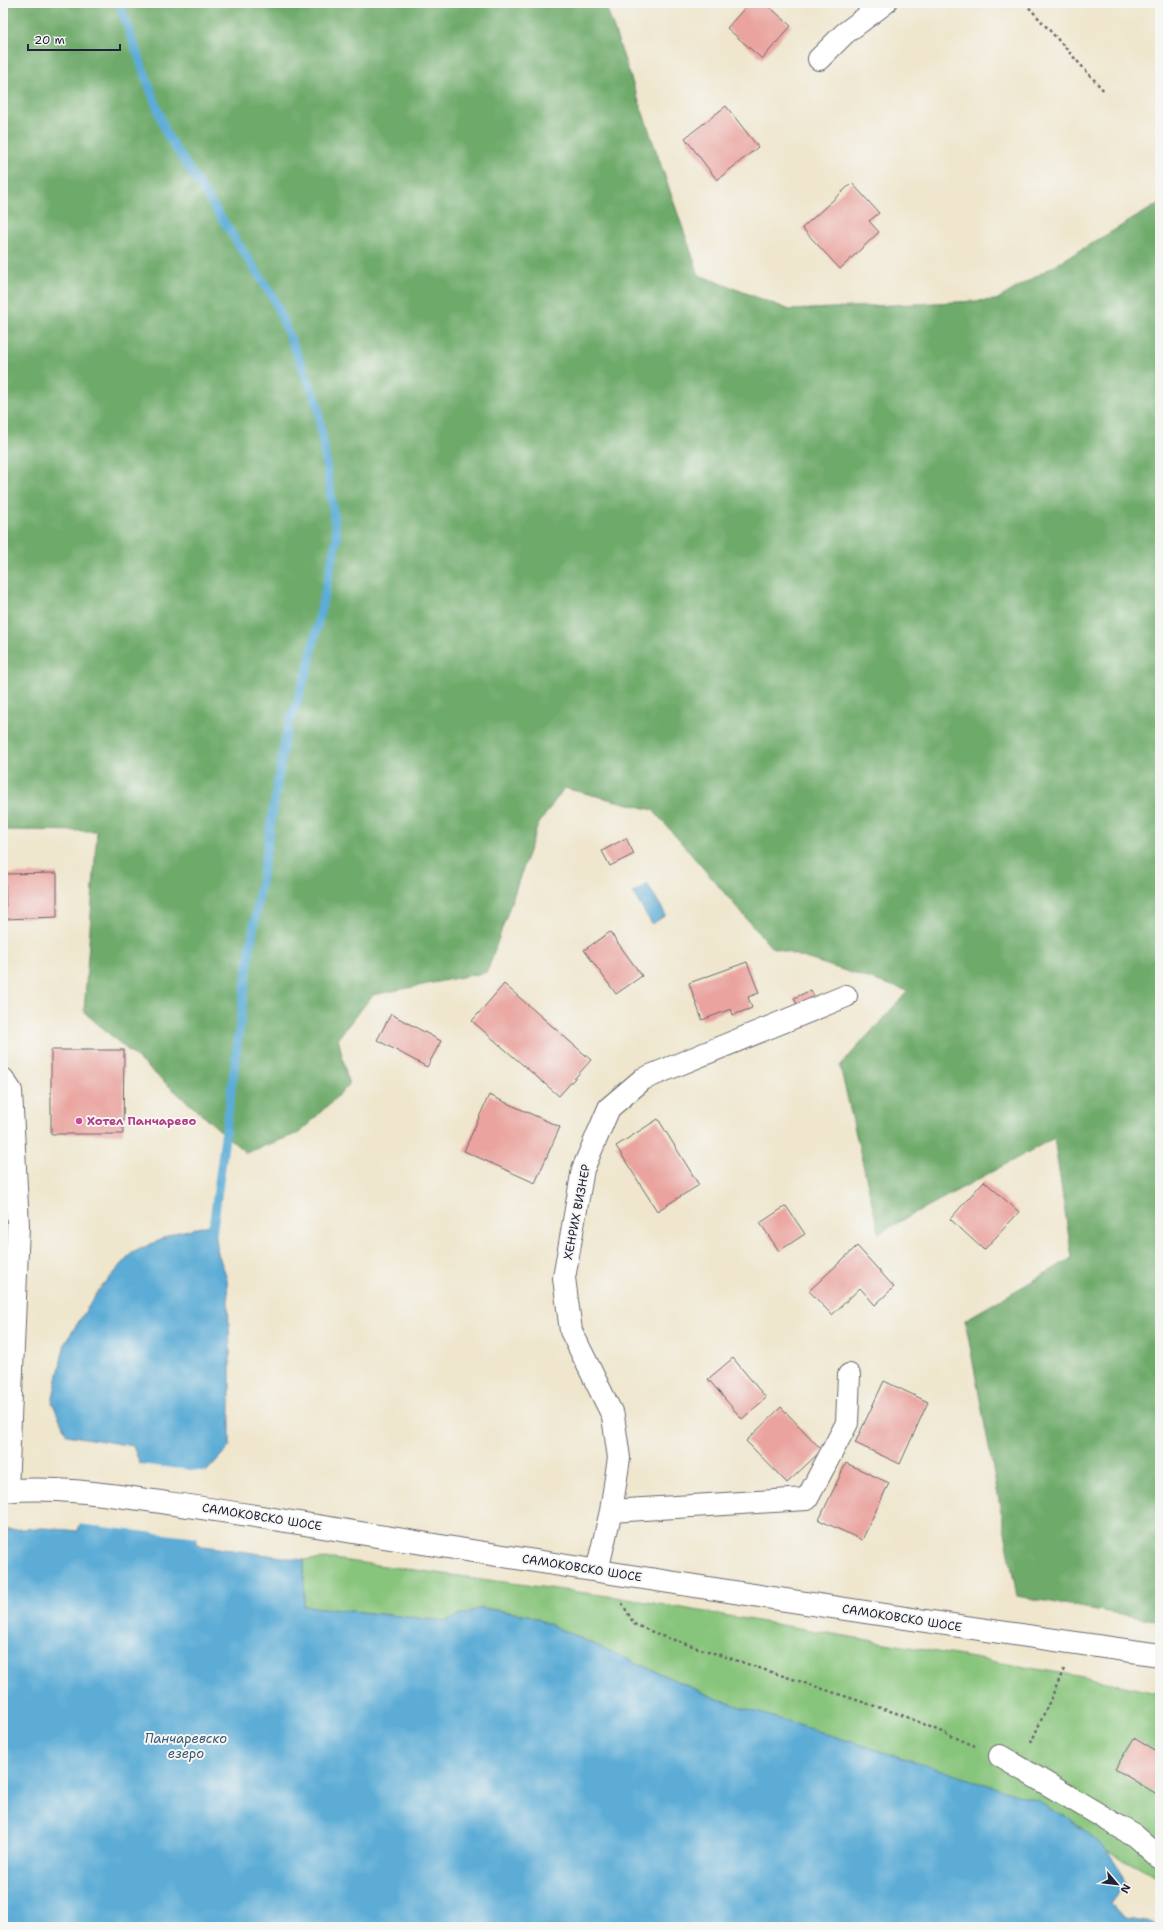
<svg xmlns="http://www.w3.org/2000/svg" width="1163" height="1930" viewBox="0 0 1163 1930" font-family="'Shantell Sans',sans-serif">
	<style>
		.green { fill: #88c57b; stroke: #55745b }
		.forest { fill: #6eaa6b; stroke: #486653 }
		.water { fill: #5cacd6; stroke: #3f6788 }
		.pier { fill: #efe6cd }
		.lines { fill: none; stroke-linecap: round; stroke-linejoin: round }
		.stream { stroke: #5cacd6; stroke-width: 9 }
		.building { fill: #eaa39e }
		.minor-casing { stroke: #6a676e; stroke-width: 24 }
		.major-casing { stroke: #6a676e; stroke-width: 24 }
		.path { stroke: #6a676e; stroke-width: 2.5; stroke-dasharray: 3 3; stroke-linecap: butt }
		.minor { stroke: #fff; stroke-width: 22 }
		.major { stroke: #fff; stroke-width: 22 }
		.hotel-dot { fill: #d1479c; stroke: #f6f6f2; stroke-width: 1.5 }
		.labels { text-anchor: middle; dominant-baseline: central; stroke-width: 4; stroke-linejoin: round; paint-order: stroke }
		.hotel-label { font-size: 12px; font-weight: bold; fill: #b23c85; stroke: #f6f6f2; text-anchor: start }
		.street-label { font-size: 12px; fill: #22223b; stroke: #f6f6f2 }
		.water-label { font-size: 13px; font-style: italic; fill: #395979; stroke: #f6f6f2 }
	</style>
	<rect width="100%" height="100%" fill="#f6f6f2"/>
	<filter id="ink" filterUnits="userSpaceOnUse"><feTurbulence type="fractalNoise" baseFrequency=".025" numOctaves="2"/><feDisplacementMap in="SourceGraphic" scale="8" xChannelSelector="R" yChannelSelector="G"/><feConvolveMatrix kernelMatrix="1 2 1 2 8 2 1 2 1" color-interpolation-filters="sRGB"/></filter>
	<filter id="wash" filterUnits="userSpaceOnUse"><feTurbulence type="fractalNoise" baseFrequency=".012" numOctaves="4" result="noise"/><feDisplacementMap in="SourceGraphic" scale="16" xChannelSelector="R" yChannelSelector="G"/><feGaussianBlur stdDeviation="0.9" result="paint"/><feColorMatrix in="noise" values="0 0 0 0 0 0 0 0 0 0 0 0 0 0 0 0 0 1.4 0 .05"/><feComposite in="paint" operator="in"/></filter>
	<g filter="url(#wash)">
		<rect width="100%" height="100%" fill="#efe6cd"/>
		<path class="green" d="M 333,1559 L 630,1599 L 1089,1678 L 1160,1694 L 1160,1879 L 1106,1850 L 1076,1823 L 722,1701 L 528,1615 L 481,1608 L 445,1621 L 303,1606 L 304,1560 Z"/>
		<path class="forest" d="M 3,3 L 605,3 L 699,275 L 790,310 L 996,300 L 1160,203 L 1160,1621 L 1017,1596 L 965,1320 L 1072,1258 L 1054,1138 L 879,1233 L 840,1066 L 908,991 L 771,947 L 653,810 L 564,788 L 538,825 L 487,972 L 373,995 L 338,1038 L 349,1085 L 299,1133 L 246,1153 L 84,1012 L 97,831 L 3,830 Z"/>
		<path class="water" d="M 647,884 L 666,915 L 652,924 L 633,893 Z
			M 214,1224 L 218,1253 L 227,1279 L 230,1350 L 230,1446 L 206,1472 L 196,1545 L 304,1560 L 304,1606 L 445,1621 L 481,1608 L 528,1615 L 722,1701 L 1039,1801 C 1064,1816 1103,1839 1118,1865 C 1122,1870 1123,1879 1125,1885 L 1111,1904 L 1124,1918 L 1154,1922 L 1159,1927 L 3,1927 L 3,1530 L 44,1528 L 78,1531 L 80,1524 L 140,1464 L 133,1446 L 67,1435 L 52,1402 L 65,1343 L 99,1290 L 132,1253 L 174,1233 Z"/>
		<path class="pier" d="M 138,1464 L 208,1472 L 199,1538 L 78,1524 Z"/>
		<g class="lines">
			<path class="stream" d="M 119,3 L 167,135 L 273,297 L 317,402 L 337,537 L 308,668 L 285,738 L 250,949 L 212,1235"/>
		</g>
		<g id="blocks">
			<path class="building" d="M 749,3 L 765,3 L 791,26 L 762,59 L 727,28 Z
				M 726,106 L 758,147 L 717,180 L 685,138 Z
				M 852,183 L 879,213 L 869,221 L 879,232 L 840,269 L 802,228 Z
				M 626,838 L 634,854 L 610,866 L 602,851 Z
				M 57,873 L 57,917 L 6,919 L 5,874 Z
				M 610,932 L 642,976 L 616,994 L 584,950 Z
				M 747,962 L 759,993 L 748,997 L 752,1008 L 733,1015 L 731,1009 L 702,1020 L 689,983 Z
				M 504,984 L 591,1060 L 559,1096 L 472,1021 Z
				M 811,990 L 817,1002 L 800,1011 L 794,998 Z
				M 391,1014 L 441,1041 L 427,1067 L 377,1040 Z
				M 51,1050 L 124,1050 L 123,1134 L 51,1134 Z
				M 489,1095 L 560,1127 L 535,1183 L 464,1151 Z
				M 658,1119 L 699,1185 L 657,1211 L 616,1146 Z
				M 984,1181 L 1019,1212 L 984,1250 L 950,1219 Z
				M 786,1206 L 805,1234 L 779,1251 L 760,1223 Z
				M 857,1246 L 894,1287 L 875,1305 L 860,1288 L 832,1315 L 809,1291 Z
				M 733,1358 L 766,1398 L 742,1419 L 708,1379 Z
				M 884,1381 L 928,1402 L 900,1464 L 855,1443 Z
				M 781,1407 L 822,1450 L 787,1483 L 746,1441 Z
				M 846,1463 L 889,1483 L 862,1540 L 819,1520 Z
				M 1134,1738 L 1160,1754 L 1160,1796 L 1115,1769 Z"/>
		</g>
	</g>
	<g filter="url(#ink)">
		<use href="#blocks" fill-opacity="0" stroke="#6a676e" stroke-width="1"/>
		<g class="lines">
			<defs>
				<path id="minor" d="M 819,59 L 844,34 L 885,3
					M 3,1079 L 11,1091 L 18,1226 L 7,1490
					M 611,1511 L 807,1499 L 847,1423 L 849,1375
					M 597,1571 L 611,1511 L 619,1458 L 613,1416 L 571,1331 L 564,1278 L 583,1169 L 609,1108 L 643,1079 L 846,996
					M 1000,1756 L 1135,1836 L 1160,1858"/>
				<path id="major" d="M 3,1491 C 58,1486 112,1495 167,1503 C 250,1514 333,1529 416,1542 C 664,1582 912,1620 1160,1655"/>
			</defs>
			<use href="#minor" class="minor-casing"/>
			<use href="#major" class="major-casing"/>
			<path class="path" d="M 1025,3 L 1105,92
				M 622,1603 L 634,1624 L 662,1636 L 902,1715 L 975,1746
				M 1031,1743 L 1064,1669"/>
			<use href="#minor" class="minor"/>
			<use href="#major" class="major"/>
		</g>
	</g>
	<circle class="hotel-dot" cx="79" cy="1121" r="4"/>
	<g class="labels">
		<g class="hotel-label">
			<text x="87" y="1121">Хотел Панчарево</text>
		</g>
		<g class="street-label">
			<text transform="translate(577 1212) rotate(-79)">ХЕНРИХ ВИЗНЕР</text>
			<text transform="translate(262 1517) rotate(9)">САМОКОВСКО ШОСЕ</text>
			<text transform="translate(582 1568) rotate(9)">САМОКОВСКО ШОСЕ</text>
			<text transform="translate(902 1618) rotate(9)">САМОКОВСКО ШОСЕ</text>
		</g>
		<g class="water-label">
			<text x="186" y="1738">Панчаревско<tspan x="186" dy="15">езеро</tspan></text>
		</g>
	</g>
	<rect width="1163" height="1930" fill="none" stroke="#f6f6f2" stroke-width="16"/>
	<g transform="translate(1117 1884) rotate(118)" stroke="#f6f6f2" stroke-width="3" paint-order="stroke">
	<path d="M0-3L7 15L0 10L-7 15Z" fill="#22223b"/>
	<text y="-6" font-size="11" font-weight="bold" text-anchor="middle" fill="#22223b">N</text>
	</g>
	<path d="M28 44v6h92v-6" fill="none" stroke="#22223b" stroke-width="2"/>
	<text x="34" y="44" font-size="12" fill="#22223b" stroke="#f6f6f2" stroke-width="3" paint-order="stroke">20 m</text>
</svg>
